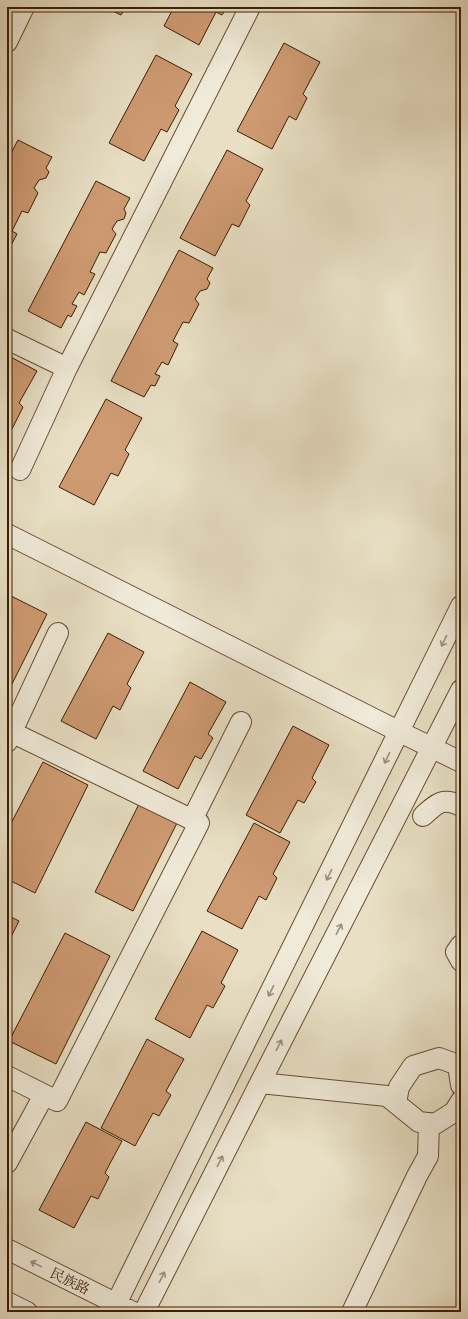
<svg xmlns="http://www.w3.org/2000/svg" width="468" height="1319" viewBox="0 0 468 1319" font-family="'EB Garamond','Noto Serif SC',serif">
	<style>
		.building { fill: #ce9a72; stroke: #3c1e03 }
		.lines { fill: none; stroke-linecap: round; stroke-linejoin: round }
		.minor-casing { stroke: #674e33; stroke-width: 22 }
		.minor { stroke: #f0ead9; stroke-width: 20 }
		.oneway { stroke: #9f8e79 }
		.labels { text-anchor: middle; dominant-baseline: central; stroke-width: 3; stroke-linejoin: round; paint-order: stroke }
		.street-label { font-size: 14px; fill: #3c1e03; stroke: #f0ead9 }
	</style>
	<rect width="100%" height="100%" fill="#e8dfc4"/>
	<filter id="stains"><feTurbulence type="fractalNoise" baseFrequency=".005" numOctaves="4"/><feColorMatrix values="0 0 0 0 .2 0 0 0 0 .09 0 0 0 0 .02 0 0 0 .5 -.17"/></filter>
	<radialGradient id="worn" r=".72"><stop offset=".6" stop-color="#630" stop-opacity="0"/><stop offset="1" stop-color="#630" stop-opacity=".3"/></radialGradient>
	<path class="building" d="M 104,7 L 126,7 L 121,15 Z
		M 174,7 L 227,7 L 222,15 L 216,12 L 199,45 L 164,26 Z
		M 284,43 L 320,62 L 303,94 L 307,98 L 296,120 L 289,116 L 272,149 L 237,131 Z
		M 156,55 L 192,74 L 175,106 L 179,110 L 167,132 L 161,129 L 144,161 L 109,143 Z
		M 18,140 L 52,157 L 46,168 L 49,172 L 46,178 L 39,180 L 34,188 L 38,193 L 28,213 L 22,211 L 12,231 L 17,234 L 7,253 L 7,161 Z
		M 227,150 L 263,169 L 246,201 L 250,205 L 239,227 L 232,224 L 215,256 L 180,238 Z
		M 96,181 L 130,198 L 124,209 L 126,213 L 124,219 L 117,221 L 112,229 L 116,234 L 106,253 L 100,252 L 90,272 L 95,274 L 84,295 L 79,292 L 72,304 L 77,306 L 71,317 L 68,315 L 61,328 L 28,311 Z
		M 179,250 L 213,268 L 207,279 L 210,283 L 207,289 L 200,291 L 195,299 L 199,304 L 189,323 L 183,322 L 173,341 L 178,344 L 168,365 L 162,362 L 155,374 L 160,376 L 155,386 L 151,385 L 144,397 L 111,381 Z
		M 7,355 L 37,371 L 19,403 L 23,407 L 12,429 L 7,426 Z
		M 106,399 L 142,418 L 125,450 L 129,454 L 118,476 L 111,473 L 94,505 L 59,487 Z
		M 9,595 L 47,614 L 7,694 L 7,599 Z
		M 108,633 L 144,652 L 127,684 L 131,688 L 120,710 L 113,706 L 96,739 L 61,721 Z
		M 190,682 L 226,702 L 208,734 L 213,738 L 201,759 L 195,756 L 178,789 L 143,771 Z
		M 293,726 L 329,745 L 312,778 L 316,782 L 304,803 L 298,800 L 280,833 L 246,815 Z
		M 43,762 L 88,785 L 35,893 L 7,879 L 7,831 Z
		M 139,804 L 177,823 L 133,911 L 95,892 Z
		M 254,823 L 290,842 L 273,874 L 277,878 L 266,900 L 259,896 L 242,929 L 207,911 Z
		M 7,915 L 19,921 L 7,945 Z
		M 202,931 L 238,950 L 221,983 L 225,986 L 213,1008 L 207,1005 L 190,1038 L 155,1019 Z
		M 65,933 L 110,956 L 56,1064 L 9,1041 Z
		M 147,1039 L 184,1059 L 166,1091 L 171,1095 L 159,1116 L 153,1113 L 135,1146 L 101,1128 Z
		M 86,1122 L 122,1141 L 105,1173 L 109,1177 L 98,1199 L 91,1196 L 74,1228 L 39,1210 Z"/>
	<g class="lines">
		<defs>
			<path id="minor" d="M 7,42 L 24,7
				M 7,339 L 67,368
				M 20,470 L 67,368 L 250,7
				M 7,534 L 400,732 L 461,762
				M 7,730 L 199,823 L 57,1101 L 7,1076
				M 7,742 L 58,633
				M 423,816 C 437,803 443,797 461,806
				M 192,820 L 241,722
				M 461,945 L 456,952 L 461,961
				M 260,1083 L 387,1096 L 419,1122 L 435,1124 L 454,1112 L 461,1101
				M 396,1103 L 399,1087 L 413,1066 L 439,1058 L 458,1065 L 461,1085
				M 7,1163 L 44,1095
				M 7,1249 L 133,1312
				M 7,1302 L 27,1312
				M 112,1312 L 461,606
				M 144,1312 L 260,1083 L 461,690
				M 352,1312 L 417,1176 L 428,1156 L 429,1123"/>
		</defs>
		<use href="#minor" class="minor-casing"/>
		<use href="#minor" class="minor"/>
	</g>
	<defs><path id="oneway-shaft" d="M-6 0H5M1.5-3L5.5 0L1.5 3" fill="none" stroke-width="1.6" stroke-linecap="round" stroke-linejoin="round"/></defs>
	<g class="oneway">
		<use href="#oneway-shaft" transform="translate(444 641) rotate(116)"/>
		<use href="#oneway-shaft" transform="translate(387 758) rotate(116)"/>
		<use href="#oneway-shaft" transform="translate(329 875) rotate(116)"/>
		<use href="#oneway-shaft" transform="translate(339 929) rotate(-63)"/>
		<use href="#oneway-shaft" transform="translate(271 991) rotate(116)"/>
		<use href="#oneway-shaft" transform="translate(279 1045) rotate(-63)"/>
		<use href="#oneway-shaft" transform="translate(220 1161) rotate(-63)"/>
		<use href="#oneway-shaft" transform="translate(36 1264) rotate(-154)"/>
		<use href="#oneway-shaft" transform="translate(162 1277) rotate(-63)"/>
	</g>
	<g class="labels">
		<g class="street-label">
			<text transform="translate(70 1281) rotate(26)">民族路</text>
		</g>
	</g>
	<rect width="468" height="1319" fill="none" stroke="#e8dfc4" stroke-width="24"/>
	<rect x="8" y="8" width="452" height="1303" fill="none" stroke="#3c1e03" stroke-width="2"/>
	<rect x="12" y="12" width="444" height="1295" fill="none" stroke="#3c1e03"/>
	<rect width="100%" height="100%" filter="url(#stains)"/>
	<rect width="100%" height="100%" fill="url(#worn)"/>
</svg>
